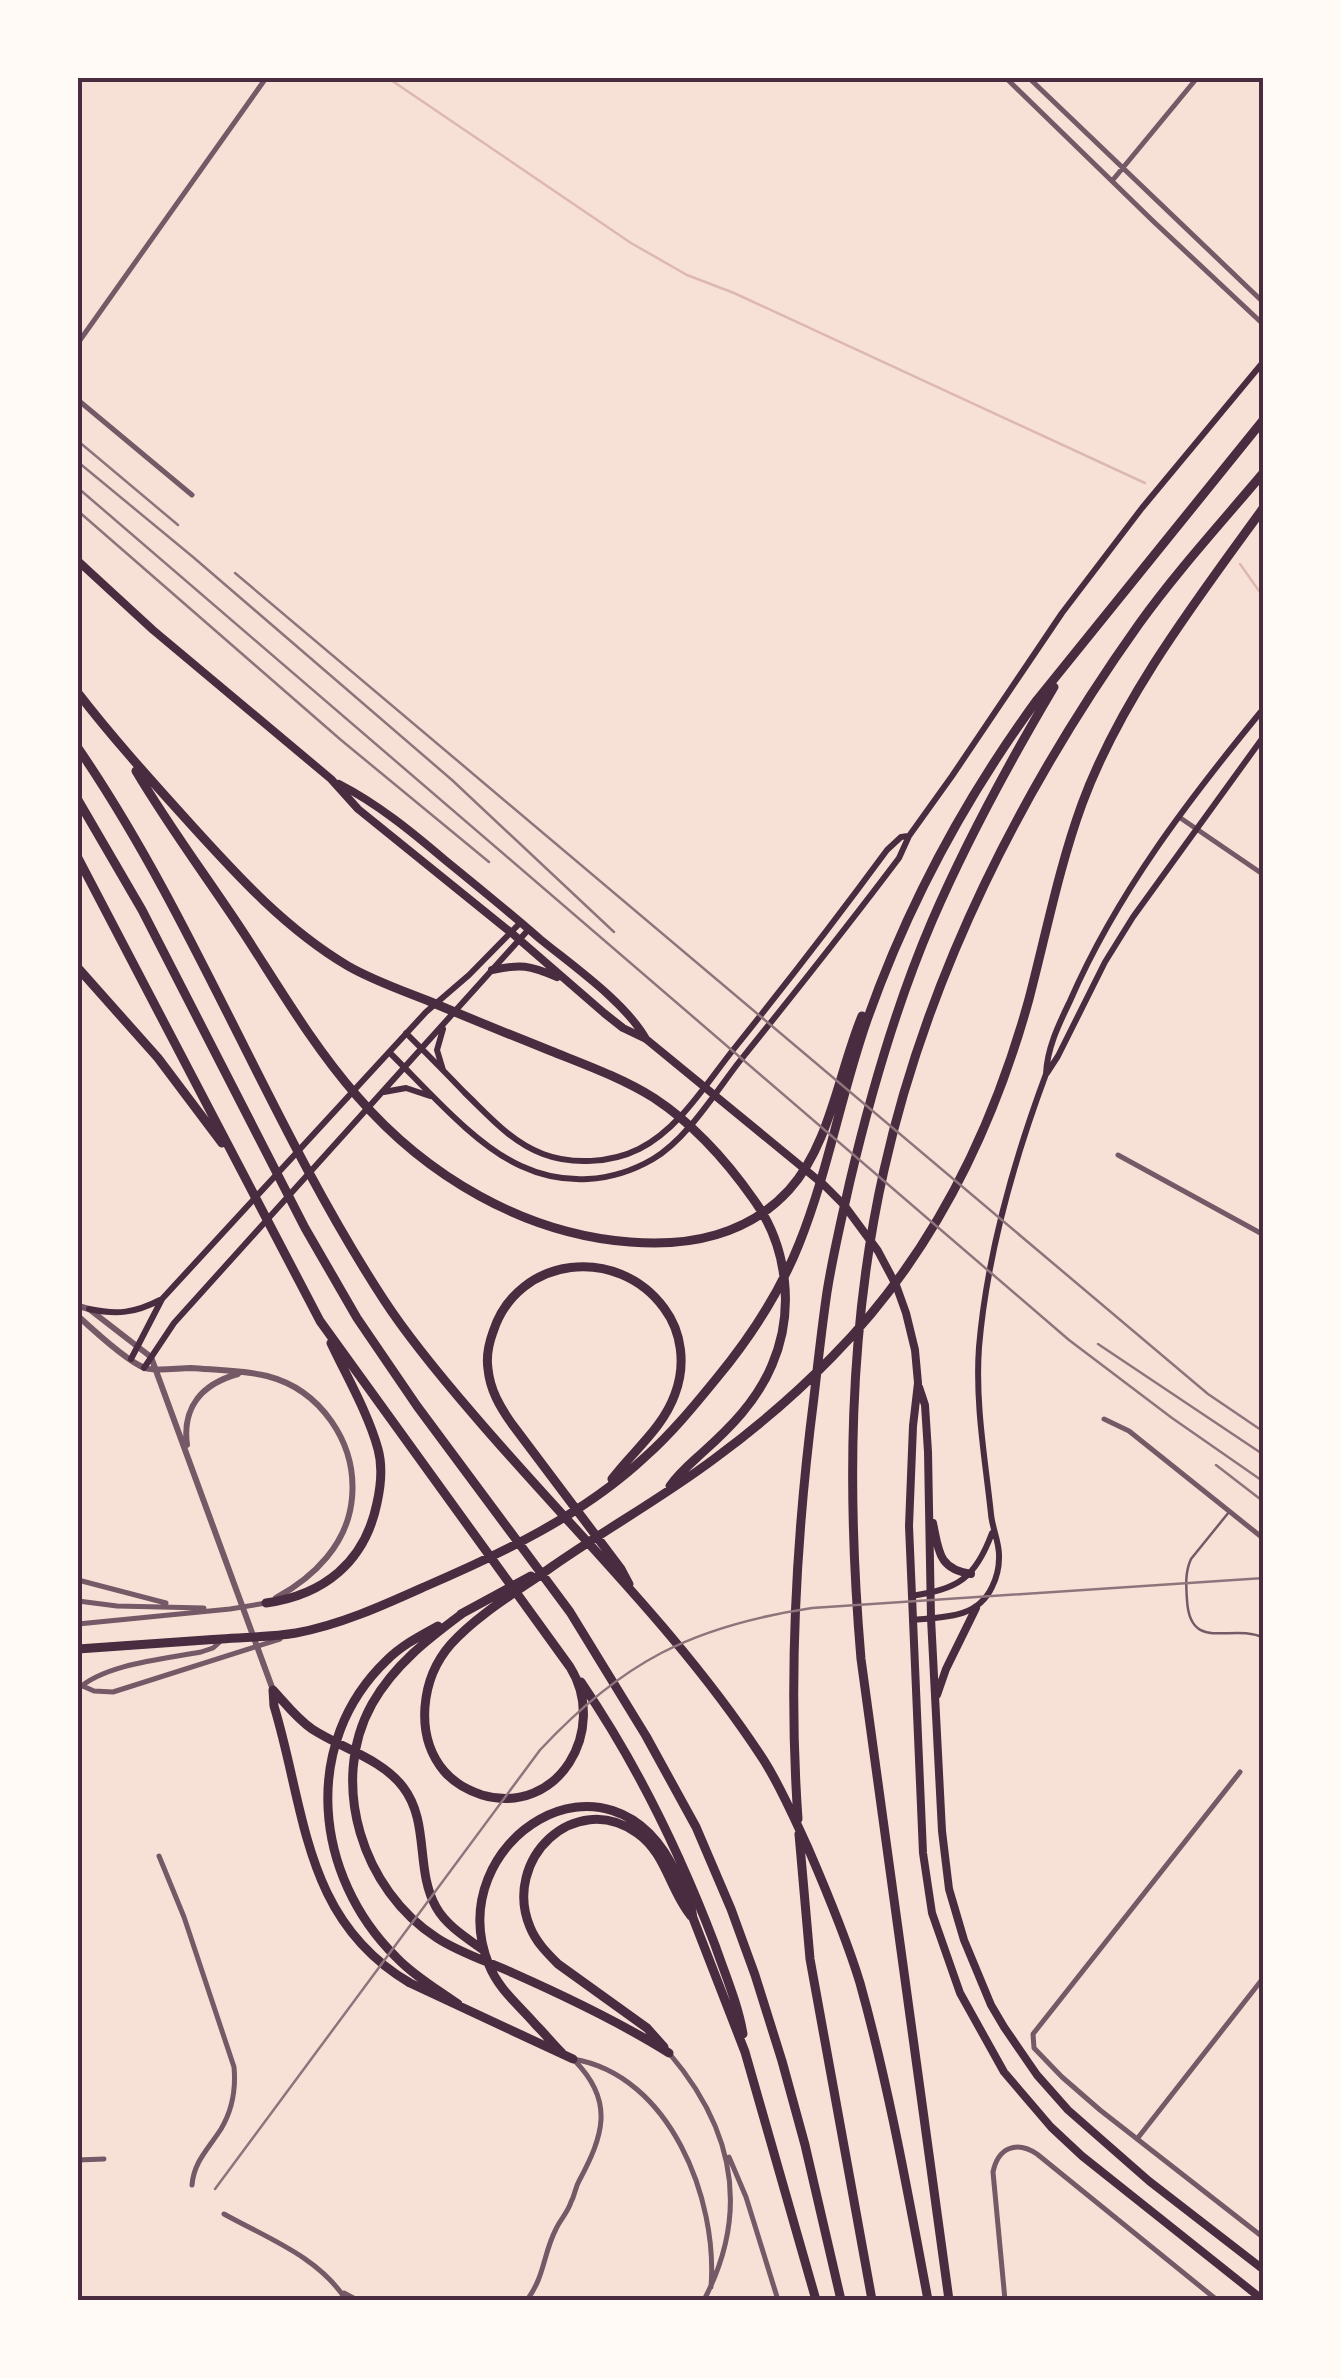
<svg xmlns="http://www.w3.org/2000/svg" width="1341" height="2378" viewBox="0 0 1341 2378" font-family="'Golos Text',sans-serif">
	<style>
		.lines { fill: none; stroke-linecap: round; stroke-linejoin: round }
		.stream { stroke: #dcb8b0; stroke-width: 2.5 }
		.service { stroke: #755966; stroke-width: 2.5 }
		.minor { stroke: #755966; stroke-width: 5 }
		.tertiary { stroke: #755966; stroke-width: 6 }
		.secondary { stroke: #4a2c40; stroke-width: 6 }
		.primary { stroke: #4a2c40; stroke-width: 8 }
		.motorway { stroke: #4a2c40; stroke-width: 9 }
		.rail { stroke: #8f747c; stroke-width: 2.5 }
		.neatline { fill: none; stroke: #4a2c40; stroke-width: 4 }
	</style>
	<rect width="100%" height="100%" fill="#f7e1d7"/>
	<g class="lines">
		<path class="stream" d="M 388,78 L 631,243 L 687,275 L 734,293 L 1145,483
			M 1240,564 L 1264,598"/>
		<path class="service" d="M 1229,1512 L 1191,1559 C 1185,1572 1186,1585 1187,1600 C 1190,1654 1232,1622 1264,1638"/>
		<path class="minor" d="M 1006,78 L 1153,221 L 1264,325
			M 1029,78 L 1264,303
			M 1112,181 L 1197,78
			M 78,343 L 266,78
			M 78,400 L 192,495
			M 1179,817 L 1264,875
			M 1118,1155 L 1264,1235
			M 1104,1419 L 1129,1431 L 1264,1539
			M 78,1580 L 166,1603
			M 78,1601 L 117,1606 L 204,1608
			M 78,1624 L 230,1609 L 266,1603
			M 78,1684 L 94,1691 L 113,1692 L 280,1639
			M 78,1689 C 105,1664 164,1659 201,1652 L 213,1648 L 222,1640
			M 1240,1772 L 1033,2034 L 1034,2048 L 1062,2077 L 1100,2110 L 1264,2238
			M 159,1856 L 184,1917 L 234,2067 C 236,2089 233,2109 221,2129 C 209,2148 194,2161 192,2185
			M 669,2053 C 733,2128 751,2210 704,2300
			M 573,2059 C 670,2075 718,2199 711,2287
			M 1137,2139 L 1264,1977
			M 729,2157 L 746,2197 L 778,2300
			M 78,2160 L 104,2159
			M 224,2214 C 267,2238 319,2257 346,2300
			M 344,2293 L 357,2300
			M 527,2300 C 545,2276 543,2254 556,2229 C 560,2220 568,2212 571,2202 C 575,2195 575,2188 579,2181 C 603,2136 615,2102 575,2061
			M 1005,2300 L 993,2172 C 998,2148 1016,2140 1037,2154 L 1217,2300"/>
		<path class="tertiary" d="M 78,1306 L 89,1309 L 151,1357 L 273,1690
			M 78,1316 C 92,1329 128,1362 145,1368 C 156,1372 178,1368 191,1368 C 216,1370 243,1370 267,1376 C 321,1390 357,1443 352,1498 C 348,1544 314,1577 276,1598
			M 187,1445 C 182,1407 202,1384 238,1374"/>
		<path class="secondary" d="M 443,1029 L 437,1050 L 443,1070
			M 406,1033 C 426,1053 446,1073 465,1093 C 489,1116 511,1142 543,1154 C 572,1165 611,1163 639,1149 C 679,1129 706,1084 733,1050 C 786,984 837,918 887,850 L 901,837 L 908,836
			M 389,1052 C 426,1088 474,1145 521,1166 C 564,1186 612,1183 653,1159 C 686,1140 715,1093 739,1062 C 793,995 847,927 899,858 L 909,836 L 952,776 L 1062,613 L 1142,508 L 1264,361
			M 1047,1073 L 1058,1056 L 1105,962 L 1133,917 L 1264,736
			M 384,1092 L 406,1088 L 430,1096
			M 89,1309 C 117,1315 135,1313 160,1300
			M 131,1359 L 162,1299 L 426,1012 L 469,975 L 521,922
			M 144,1368 L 174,1323 L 529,929
			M 911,1596 C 958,1589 975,1579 992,1533
			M 912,1620 C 943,1617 977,1619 992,1587 C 996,1579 999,1568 999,1558 C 1000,1543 992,1528 991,1514 C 985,1458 975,1403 979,1347 C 987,1254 1014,1160 1046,1074 C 1047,1048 1059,1024 1070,1001 C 1117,893 1189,799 1264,708"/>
		<path class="primary" d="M 78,561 L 153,630 L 331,779 L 358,809 L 514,935 L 604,1013 L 623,1028 L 646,1039 L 824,1185 L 844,1205 L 878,1251 L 896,1285 L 906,1313 L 915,1350 L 918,1383 L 913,1426 L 909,1526 L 923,1853 L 932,1913 L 960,1993 L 1004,2072 L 1051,2127 L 1082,2156 L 1263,2300
			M 339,784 C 378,804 412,832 445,860 C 477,886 509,912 540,939 C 573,966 625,1002 646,1039
			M 492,970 C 521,964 529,965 557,977
			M 919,1387 L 925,1405 L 928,1452 L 931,1618 L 942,1831 L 949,1889 L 964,1940 L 991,2005 L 1004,2027 L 1037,2075 L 1068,2110 L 1149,2181 L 1264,2270
			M 933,1523 C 939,1551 938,1569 971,1574
			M 937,1695 L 946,1669 L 976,1608"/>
		<path class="motorway" d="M 78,693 C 112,737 149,778 186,819 C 236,874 284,928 348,966 C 374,981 404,991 431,1002 C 471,1019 511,1035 551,1051 C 586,1065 622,1078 654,1098 C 695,1125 726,1160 754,1200 C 788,1247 795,1312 772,1365 C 757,1401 730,1428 702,1453 C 690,1464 679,1473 670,1486
			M 78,748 C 197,922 269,1124 384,1300 C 410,1340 442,1378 473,1414 C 570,1528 681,1633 763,1759 C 781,1787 794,1818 808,1848 C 827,1892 846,1937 860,1983 C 889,2087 908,2194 928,2300
			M 136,771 C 169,827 209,880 245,935 C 280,989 314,1047 357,1096 C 426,1176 524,1234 630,1242 C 689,1247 748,1235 789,1190 C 830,1145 839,1071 862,1016
			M 78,800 L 142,910 L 305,1228 L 357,1318 L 417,1406 L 570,1612 L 646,1736 L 696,1827 L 731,1909 L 755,1975 L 782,2061 L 805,2145 L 841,2300
			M 78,858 L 320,1321 L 570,1667 C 609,1730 558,1817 482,1795 C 467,1790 454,1783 444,1771 C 414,1735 421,1678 451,1644 C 479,1613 520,1590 553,1566 C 606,1529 662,1498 714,1459 C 756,1428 796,1394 832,1357 C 930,1258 992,1133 1029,999 C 1046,934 1059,867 1082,804 C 1121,698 1198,598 1264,507
			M 78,968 L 158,1058 L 222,1143
			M 612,1479 C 633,1451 663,1428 675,1394 C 686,1365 682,1332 664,1308 C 618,1245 518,1255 493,1332 C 489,1343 486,1356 488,1369 C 490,1390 500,1407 512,1424 L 621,1569 L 629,1584
			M 266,1603 C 324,1595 365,1562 377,1503 C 381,1485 383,1467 378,1449 C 368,1413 347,1377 331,1343
			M 463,1613 C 428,1639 394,1665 372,1704 C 328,1783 363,1891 437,1938 C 460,1953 489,1962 513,1973 C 567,1997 620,2022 669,2053
			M 461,1614 L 531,1576
			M 438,1626 C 420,1636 402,1645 387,1660 C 300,1743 314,1876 396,1957 C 414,1976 437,1989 458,2004
			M 78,1649 C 125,1646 173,1642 221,1639 C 246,1637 272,1637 296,1633 C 340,1625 384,1605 424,1587 C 501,1554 583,1515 645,1457 C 671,1434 694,1406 716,1379 C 750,1338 779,1294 799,1244 C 828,1172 841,1094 867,1020 C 907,907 966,797 1037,700 L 1264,419
			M 581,1682 C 637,1764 680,1853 715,1945 C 725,1974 738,2004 743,2034
			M 273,1690 L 274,1706 C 306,1811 303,1920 410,1983 L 573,2059
			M 273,1690 C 286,1704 296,1718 312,1729 C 341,1748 382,1759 403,1787 C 430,1822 415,1870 436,1907 C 446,1925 465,1937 482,1949
			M 798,1819 C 788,1678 796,1537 814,1397 C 818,1362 822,1326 827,1292 C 833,1254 842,1217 850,1181 C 871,1092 896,1005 932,921 C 967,840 1009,763 1054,687
			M 799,1834 L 810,1959 L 872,2300
			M 664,2047 L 647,2028 L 558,1964 C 547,1953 536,1942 530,1927 C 502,1860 574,1789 637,1833 C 666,1853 670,1891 691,1916
			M 562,2053 C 553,2044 545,2034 536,2025 C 519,2005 499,1990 489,1965 C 439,1842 611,1730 677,1875 C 684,1889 691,1903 693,1918 L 745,2052 L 816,2300
			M 949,2300 L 861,1659 C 847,1496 848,1330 884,1170 C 928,973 1023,787 1139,624 C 1177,571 1222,522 1264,472"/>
		<path class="rail" d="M 78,441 L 178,525
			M 78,462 L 193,557 L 452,780 L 614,932
			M 78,488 L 1069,1340 L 1172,1418 L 1264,1482
			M 78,511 L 341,740 L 489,862
			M 235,573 L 1208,1394 L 1264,1432
			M 1098,1344 L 1264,1455
			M 1216,1465 L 1264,1502
			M 215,2189 L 540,1750 C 622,1662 692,1626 812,1608 L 1264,1578"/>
	</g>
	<rect width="1341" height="2378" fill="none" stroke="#fffaf5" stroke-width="160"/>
	<rect x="80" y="80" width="1181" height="2218" class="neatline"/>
</svg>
